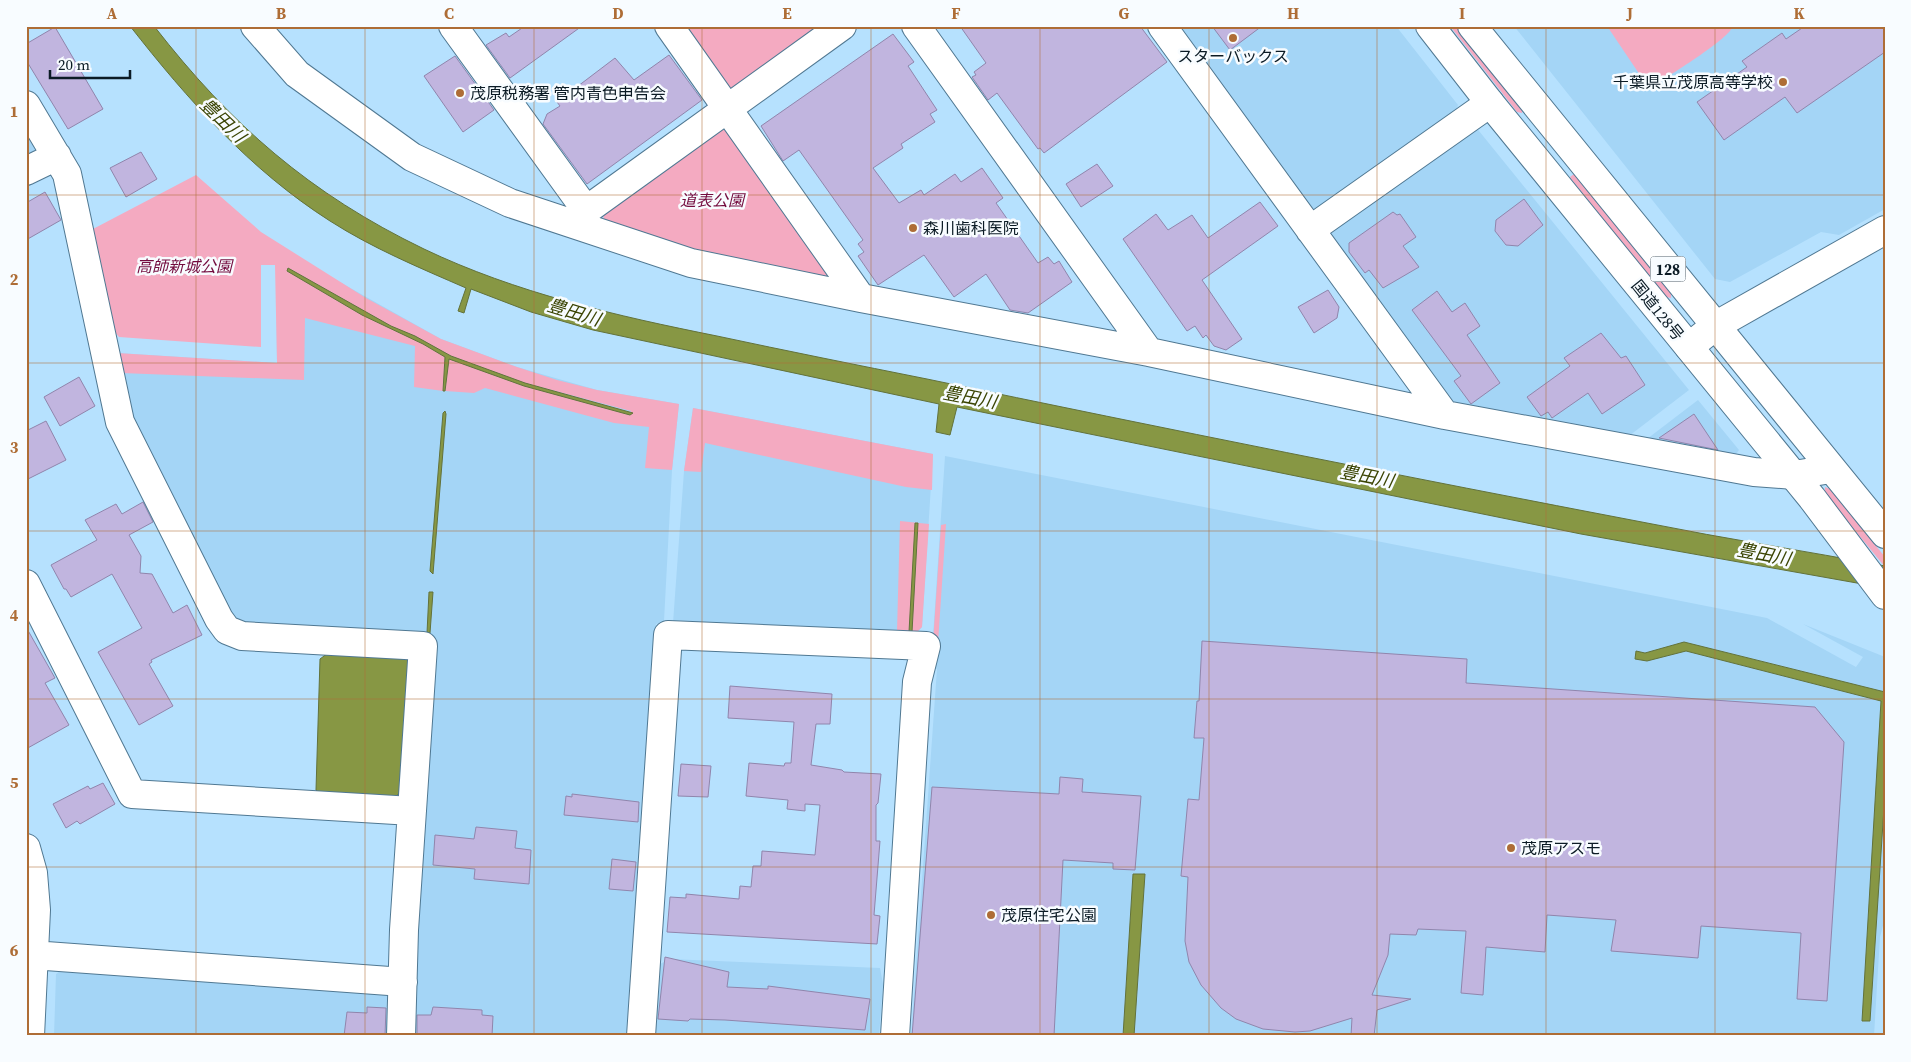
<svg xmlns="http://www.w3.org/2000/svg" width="1911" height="1062" viewBox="0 0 1911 1062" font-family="'Source Serif 4','Noto Sans JP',serif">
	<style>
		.built { fill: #a4d5f6 }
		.green { fill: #f4aac1 }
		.water { fill: #879744; stroke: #62723b }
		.building { fill: #c1b5df; stroke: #9085ac }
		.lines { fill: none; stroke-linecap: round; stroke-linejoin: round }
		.minor-casing { stroke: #507892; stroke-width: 30 }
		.highway-casing { stroke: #507892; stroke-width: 30 }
		.minor { stroke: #fff; stroke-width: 28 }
		.highway { stroke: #fff; stroke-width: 28 }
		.grid { fill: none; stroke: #ae6d36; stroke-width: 1; stroke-opacity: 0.55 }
		.poi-dot { fill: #ae6d36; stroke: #f8fcff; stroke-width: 2 }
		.labels { text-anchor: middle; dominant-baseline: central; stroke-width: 5; stroke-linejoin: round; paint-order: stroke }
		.shield { fill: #f8fcff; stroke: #525e66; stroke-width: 1 }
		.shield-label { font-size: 15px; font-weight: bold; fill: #0b1b25 }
		.poi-label { font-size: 16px; fill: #0b1b25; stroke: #f8fcff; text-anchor: start }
		.park-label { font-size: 16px; font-style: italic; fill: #730b3e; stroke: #f8fcff }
		.street-label { font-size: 16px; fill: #0b1b25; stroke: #f8fcff }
		.water-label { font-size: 18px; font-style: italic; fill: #3b4504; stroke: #f8fcff }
		.neatline { fill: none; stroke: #ae6d36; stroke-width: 2 }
		.grid-label { font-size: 16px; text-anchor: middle; font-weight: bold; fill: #ae6d36 }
	</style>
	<rect width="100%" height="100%" fill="#b6e1fe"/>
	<path class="built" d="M 1175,26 L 1396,26 L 1458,105 L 1454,117 L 1313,217 Z
		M 1514,26 L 1885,26 L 1885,209 L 1839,235 L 1821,232 L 1730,282 L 1715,279 Z
		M 1475,126 L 1689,390 L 1625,439 L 1449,402 L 1326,233 Z
		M 26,129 L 37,146 L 32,156 L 26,159 Z
		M 276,265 L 320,271 L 441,339 L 517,367 L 597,390 L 679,404 L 672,470 L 664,621 L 656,624 L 626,1036 L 410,1036 L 435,637 L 244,623 L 232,618 L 132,422 L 117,353 L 277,363 Z
		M 1698,400 L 1739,450 L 1732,459 L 1643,442 Z
		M 693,408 L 933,454 L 922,627 L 917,632 L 673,623 L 684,471 Z
		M 945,456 L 1767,618 L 1856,667 L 1863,657 L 1803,624 L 1885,657 L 1885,918 L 1880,937 L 1874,1036 L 911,1036 L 937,669 L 931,667 Z
		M 670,959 L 880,968 L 883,984 L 879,1036 L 655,1036 L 660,964 Z
		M 63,969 L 387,992 L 396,1000 L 394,1036 L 54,1036 L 56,974 Z"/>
	<path class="green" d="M 680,26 L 828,26 L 739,90 L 724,88 Z
		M 1450,26 L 1457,26 L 1522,109 L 1522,113 L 1517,112 Z
		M 1607,26 L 1733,26 C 1729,39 1675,71 1662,81 L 1654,83 L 1644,81 Z
		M 714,129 L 735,131 L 832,271 L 825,281 L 695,254 L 604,225 L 603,210 Z
		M 1574,174 L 1671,293 L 1671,298 L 1666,297 L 1572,180 L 1570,177 Z
		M 196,175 L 261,232 L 366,298 L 441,339 L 517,367 L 557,380 L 597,390 L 679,404 L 672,470 L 645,468 L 649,427 L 614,423 L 485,388 L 474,393 L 445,391 L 449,359 L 524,386 L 630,415 L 631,411 L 525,383 L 451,356 L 415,336 L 391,326 L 288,268 L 287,271 L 362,315 L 423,344 L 445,357 L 443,391 L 414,387 L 415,346 L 305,318 L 304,380 L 121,373 L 117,353 L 277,363 L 275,265 L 261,265 L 261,347 L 119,337 L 113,330 L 93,229 Z
		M 693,408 L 933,454 L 932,490 L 906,487 L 705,443 L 701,472 L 684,471 Z
		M 1825,487 L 1830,489 L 1885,557 L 1885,567 L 1825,494 Z
		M 900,521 L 929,524 L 922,627 L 917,632 L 897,631 Z
		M 946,524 L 938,643 L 933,642 L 941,525 Z"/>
	<path class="water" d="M 130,26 L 154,26 C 231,125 310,194 424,249 C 516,293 617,316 717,336 C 787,351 857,365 927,379 C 1166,429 1406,477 1647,523 C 1726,539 1806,551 1885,566 L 1885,588 L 1581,534 L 957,407 L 950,435 L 936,432 L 939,404 L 593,330 L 531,312 L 471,289 L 464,313 L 458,311 L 466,288 C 420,268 372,248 330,221 C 250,170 188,100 130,26 Z
		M 288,268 L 391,326 L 415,336 L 451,356 L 525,383 L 633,413 L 630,415 L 524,386 L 449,359 L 445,391 L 443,391 L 445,357 L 423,344 L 362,315 L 287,271 Z
		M 445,411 L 446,414 L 433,574 L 430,571 L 443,413 Z
		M 915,523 L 918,523 L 912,632 L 909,632 Z
		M 429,592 L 433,592 L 430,633 L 427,633 Z
		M 1684,642 L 1885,692 L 1885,792 L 1870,1021 L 1862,1021 L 1881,701 L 1686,651 L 1647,661 L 1635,659 L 1636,651 L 1645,653 Z
		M 328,653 L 410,658 L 401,792 L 391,800 L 320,795 L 316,790 L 320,659 Z
		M 1133,874 L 1145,874 L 1134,1036 L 1123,1036 Z"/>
	<path class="building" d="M 525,26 L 582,26 L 510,78 L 486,45 L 506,33 L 509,37 Z
		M 960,26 L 1140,26 L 1167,62 L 1044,153 L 1040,148 L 1038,149 L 997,93 L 988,100 L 972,77 L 976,75 L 974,72 L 986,63 Z
		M 1212,26 L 1262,26 L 1230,50 Z
		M 1805,26 L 1885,26 L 1885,52 L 1797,113 L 1785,97 L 1724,140 L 1697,102 L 1747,67 L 1742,61 L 1782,33 L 1786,39 Z
		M 55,27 L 103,109 L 68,129 L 26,60 L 26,44 Z
		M 893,34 L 914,62 L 908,66 L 937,110 L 930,114 L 935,122 L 901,144 L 903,148 L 873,168 L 899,203 L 921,190 L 924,195 L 955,174 L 961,182 L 982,168 L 1003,198 L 996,203 L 1038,263 L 1048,257 L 1054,264 L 1059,261 L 1072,282 L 1028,313 L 1010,310 L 986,274 L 954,297 L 924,255 L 878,285 L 858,256 L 864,252 L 858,244 L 863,240 L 799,150 L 783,161 L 761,126 Z
		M 669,55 L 702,100 L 587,184 L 543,124 L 547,114 L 560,106 L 557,102 L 615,58 L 634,80 Z
		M 455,56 L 494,110 L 463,132 L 424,76 Z
		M 141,152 L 157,179 L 126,197 L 110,168 Z
		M 1097,164 L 1113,186 L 1081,207 L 1066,184 Z
		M 45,192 L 61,220 L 26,240 L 26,203 Z
		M 1524,199 L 1543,225 L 1518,246 L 1506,245 L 1495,231 L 1496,220 Z
		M 1260,202 L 1278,226 L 1202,280 L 1242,339 L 1226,350 L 1214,346 L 1206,335 L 1203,338 L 1195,326 L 1187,331 L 1123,239 L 1156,214 L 1168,230 L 1192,215 L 1208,238 Z
		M 1393,212 L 1397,215 L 1400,214 L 1416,237 L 1403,246 L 1419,267 L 1383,288 L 1369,270 L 1365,273 L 1349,252 L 1349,243 Z
		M 1328,290 L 1339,307 L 1337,318 L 1314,333 L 1298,307 Z
		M 1437,291 L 1452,312 L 1465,303 L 1480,326 L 1467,335 L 1500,383 L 1471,404 L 1454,381 L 1461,376 L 1412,310 Z
		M 1601,333 L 1621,358 L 1626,356 L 1645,385 L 1602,414 L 1588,393 L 1552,418 L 1548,412 L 1541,416 L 1527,397 L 1570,366 L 1564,358 Z
		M 79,377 L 95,406 L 60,426 L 44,397 Z
		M 1694,414 L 1718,450 L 1659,438 Z
		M 46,421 L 66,460 L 26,480 L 26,431 Z
		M 143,502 L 153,522 L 129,535 L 141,556 L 140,573 L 152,574 L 173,613 L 187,605 L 202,635 L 151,660 L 152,662 L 149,664 L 173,706 L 139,725 L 98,652 L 142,628 L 112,574 L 71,597 L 66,589 L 64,589 L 51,565 L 97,540 L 85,520 L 116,504 L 122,514 Z
		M 26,627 L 55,678 L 45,683 L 69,725 L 26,749 Z
		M 1202,641 L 1467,659 L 1466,683 L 1815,707 L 1844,742 L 1827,1001 L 1797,999 L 1801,933 L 1701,926 L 1698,958 L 1611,951 L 1616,920 L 1547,915 L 1545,952 L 1486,947 L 1483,995 L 1461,993 L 1466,931 L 1418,929 L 1416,935 L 1390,934 L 1388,955 L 1372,995 L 1411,999 L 1377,1010 L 1374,1036 L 1351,1036 L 1352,1018 L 1310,1031 L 1295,1032 L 1263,1029 L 1236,1019 L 1221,1008 L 1201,985 L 1189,962 L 1185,941 L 1188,877 L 1181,876 L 1188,799 L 1199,800 L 1204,738 L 1194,738 L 1197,701 L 1199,701 Z
		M 730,686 L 832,694 L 830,724 L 816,724 L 811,765 L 842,770 L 844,772 L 881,774 L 878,803 L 876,805 L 876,841 L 880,841 L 874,915 L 880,916 L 877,944 L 667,932 L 670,897 L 686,898 L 686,894 L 739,899 L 740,886 L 751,887 L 753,866 L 761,866 L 762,851 L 815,855 L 820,805 L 805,804 L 805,811 L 787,809 L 788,800 L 746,796 L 749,763 L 784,766 L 785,763 L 791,763 L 794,722 L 728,718 Z
		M 681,764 L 711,766 L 708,797 L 678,796 Z
		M 1060,777 L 1083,779 L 1082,792 L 1141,796 L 1135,870 L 1113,869 L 1113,863 L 1063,860 L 1054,1036 L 912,1036 L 932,787 L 1059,794 Z
		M 103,783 L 115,804 L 80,824 L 77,821 L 66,828 L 53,804 L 88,786 L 90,789 Z
		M 572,794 L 639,802 L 638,822 L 564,815 L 566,796 L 572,797 Z
		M 476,827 L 517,831 L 515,848 L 531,850 L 529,884 L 474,879 L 475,869 L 433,865 L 435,835 L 474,839 Z
		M 612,859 L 636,862 L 633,891 L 609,889 Z
		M 665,957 L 729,972 L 727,987 L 768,989 L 768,986 L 870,999 L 865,1030 L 725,1020 L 690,1019 L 688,1021 L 658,1019 Z
		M 367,1007 L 386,1008 L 385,1036 L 344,1036 L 347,1012 L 367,1013 Z
		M 433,1007 L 482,1010 L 482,1015 L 493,1016 L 492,1036 L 417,1036 L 417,1015 L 431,1015 Z"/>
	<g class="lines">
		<defs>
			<path id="minor" d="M 255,26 L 297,74 L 412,157 L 510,203 L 691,263 L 861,298 L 1149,352 L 1445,415 L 1754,472 L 1794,475 L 1831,469
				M 453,26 L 586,210
				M 669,26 L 861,298
				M 916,26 L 1149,352
				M 1162,26 L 1445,415
				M 26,105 L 67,174 L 120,422 L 219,619 L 227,630 L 242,636 L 423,646 L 404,930 L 401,1036
				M 26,171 L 57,156
				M 570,222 L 842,26
				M 1310,230 L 1490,103
				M 1689,347 L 1715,326 L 1885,230
				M 26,584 L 132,794 L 412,811
				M 26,848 L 33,873 L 36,910 L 30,1036
				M 32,955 L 403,982
				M 641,1036 L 668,635 L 926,646 L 917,682 L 895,1036"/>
			<path id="highway" d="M 1430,26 L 1490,103 L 1812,498 L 1885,595
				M 1472,26 L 1885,534"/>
		</defs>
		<use href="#minor" class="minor-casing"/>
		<use href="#highway" class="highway-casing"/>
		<use href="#minor" class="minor"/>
		<use href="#highway" class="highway"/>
	</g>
	<path class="grid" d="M 196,26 L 196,1036M 365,26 L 365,1036M 534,26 L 534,1036M 702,26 L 702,1036M 871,26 L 871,1036M 1040,26 L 1040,1036M 1209,26 L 1209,1036M 1377,26 L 1377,1036M 1546,26 L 1546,1036M 1715,26 L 1715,1036M 26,195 L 1885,195M 26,363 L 1885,363M 26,531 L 1885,531M 26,699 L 1885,699M 26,867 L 1885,867"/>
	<g class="poi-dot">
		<circle cx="1233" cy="38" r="5"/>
		<circle cx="1783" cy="82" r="5"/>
		<circle cx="460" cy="93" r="5"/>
		<circle cx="913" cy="228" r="5"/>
		<circle cx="1511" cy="848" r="5"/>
		<circle cx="991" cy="915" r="5"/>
	</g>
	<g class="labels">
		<rect class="shield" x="1650.5" y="256.5" width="35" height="25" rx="4"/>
		<g class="shield-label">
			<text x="1668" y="269">128</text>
		</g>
		<g class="poi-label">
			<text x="1233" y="56" text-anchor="middle">スターバックス</text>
			<text x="1773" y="82" text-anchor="end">千葉県立茂原高等学校</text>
			<text x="470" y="93">茂原税務署 管内青色申告会</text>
			<text x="923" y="228">森川歯科医院</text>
			<text x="1521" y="848">茂原アスモ</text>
			<text x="1001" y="915">茂原住宅公園</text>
		</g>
		<g class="park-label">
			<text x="712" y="200">道表公園</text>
			<text x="184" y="266">高師新城公園</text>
		</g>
		<g class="street-label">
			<text transform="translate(1658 310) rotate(51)">国道128号</text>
		</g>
		<g class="water-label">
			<text transform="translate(223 120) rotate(44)">豊田川</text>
			<text transform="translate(574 312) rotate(17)">豊田川</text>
			<text transform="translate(970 397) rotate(11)">豊田川</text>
			<text transform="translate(1367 476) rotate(11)">豊田川</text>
			<text transform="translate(1764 554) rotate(11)">豊田川</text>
		</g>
	</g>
	<rect width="1911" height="1062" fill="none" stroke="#f8fcff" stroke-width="55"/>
	<path d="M50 70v8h80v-8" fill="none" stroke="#0b1b25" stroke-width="2.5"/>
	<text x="58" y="70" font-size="15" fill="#0b1b25" stroke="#f8fcff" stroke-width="4" paint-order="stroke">20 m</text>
	<rect x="28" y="28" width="1856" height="1006" class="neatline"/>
	<g class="grid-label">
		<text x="112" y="19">A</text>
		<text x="281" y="19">B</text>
		<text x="449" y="19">C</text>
		<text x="618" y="19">D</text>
		<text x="787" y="19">E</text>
		<text x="956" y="19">F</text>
		<text x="1124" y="19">G</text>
		<text x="1293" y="19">H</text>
		<text x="1462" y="19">I</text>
		<text x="1630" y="19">J</text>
		<text x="1799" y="19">K</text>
		<text x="14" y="117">1</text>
		<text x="14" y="285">2</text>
		<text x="14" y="453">3</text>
		<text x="14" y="621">4</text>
		<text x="14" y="788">5</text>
		<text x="14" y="956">6</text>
	</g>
</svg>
